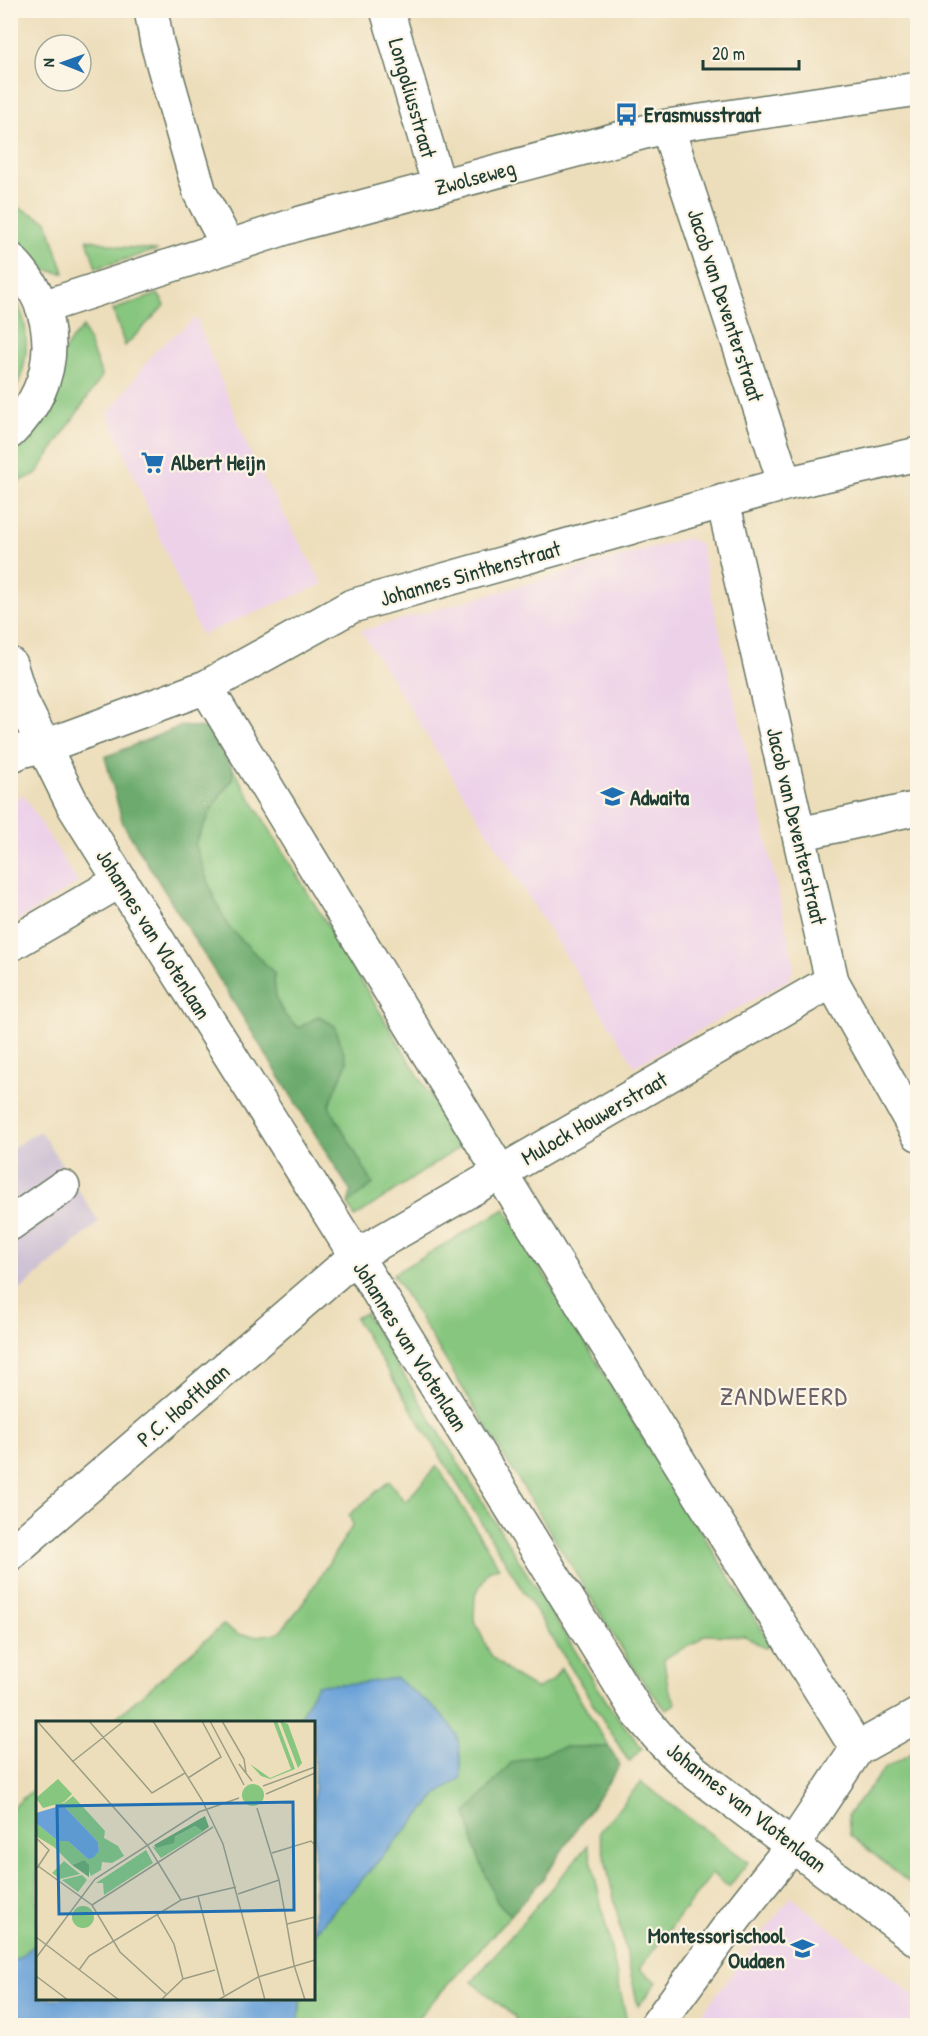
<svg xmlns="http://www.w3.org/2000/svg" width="928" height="2036" viewBox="0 0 928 2036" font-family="'Patrick Hand',sans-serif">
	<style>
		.built { fill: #edd1e9 }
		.industrial { fill: #ccbfd4 }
		.green { fill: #86c67e; stroke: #528259; stroke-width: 1.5 }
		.forest { fill: #6cab6d; stroke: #467450; stroke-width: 1.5 }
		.water { fill: #69a1d8; stroke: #446f86; stroke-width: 1.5 }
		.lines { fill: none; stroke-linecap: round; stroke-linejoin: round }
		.minor-casing { stroke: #677563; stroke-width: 36 }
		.minor { stroke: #fff; stroke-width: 33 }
		.labels { text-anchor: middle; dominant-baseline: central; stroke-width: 4.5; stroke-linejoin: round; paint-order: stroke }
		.street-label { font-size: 22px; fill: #1f3d34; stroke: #fcf5e5 }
		.poi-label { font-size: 22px; font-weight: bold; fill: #1f3d34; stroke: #fcf5e5; text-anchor: start }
		.quarter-label { font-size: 26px; letter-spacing: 1.5px; fill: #6a626a; stroke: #fcf5e5 }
		.inset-road { fill: none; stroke: #9b9e85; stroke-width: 1.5 }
		.view { fill: #1f6fb2; fill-opacity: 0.15; stroke: #1f6fb2; stroke-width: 3 }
		.inset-edge { fill: none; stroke: #1f3d34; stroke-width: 3 }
	</style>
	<rect width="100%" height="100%" fill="#fcf5e5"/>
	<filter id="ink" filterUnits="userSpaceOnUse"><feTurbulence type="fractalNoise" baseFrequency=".0167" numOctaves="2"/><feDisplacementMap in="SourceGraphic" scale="12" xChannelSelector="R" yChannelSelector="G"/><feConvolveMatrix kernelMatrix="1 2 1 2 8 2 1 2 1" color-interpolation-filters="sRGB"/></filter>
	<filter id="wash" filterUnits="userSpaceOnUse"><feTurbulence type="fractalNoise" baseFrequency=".008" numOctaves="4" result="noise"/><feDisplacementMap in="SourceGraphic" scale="24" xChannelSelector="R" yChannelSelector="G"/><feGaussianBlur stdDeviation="1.35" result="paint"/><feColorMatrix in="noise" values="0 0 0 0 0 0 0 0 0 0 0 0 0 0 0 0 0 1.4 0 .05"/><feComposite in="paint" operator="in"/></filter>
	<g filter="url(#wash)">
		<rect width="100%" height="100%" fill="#eddebb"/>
		<path class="built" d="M 196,318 L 253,459 L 323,584 L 201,635 L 108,414 L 156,350 Z
			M 687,538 L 700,544 L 794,964 L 790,979 L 635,1066 L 361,631 Z
			M 23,794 L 78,883 L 11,925 L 11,802 Z
			M 791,1897 L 917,1998 L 917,2025 L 693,2025 Z"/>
		<path class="industrial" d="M 40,1131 L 99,1222 L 11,1298 L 10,1149 Z"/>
		<path class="green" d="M 11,204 L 47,221 L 64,273 C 36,270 30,265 11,245 Z
			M 87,239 L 122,247 L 158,250 L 96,268 Z
			M 11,291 C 33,323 30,366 11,398 Z
			M 158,294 L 165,305 L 125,346 L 113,310 Z
			M 83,327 L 102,376 L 36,474 L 11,485 L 11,449 L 20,441 L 64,351 L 71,340 Z
			M 233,769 L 461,1146 L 355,1217 L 348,1204 L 373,1184 L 329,1106 L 347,1062 L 286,1018 L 274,995 L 274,973 L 228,927 L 212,893 L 195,844 L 214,805 L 232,779 Z
			M 505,1209 L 639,1432 L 771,1644 L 765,1648 L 745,1636 L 704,1635 C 692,1649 678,1647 664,1660 L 668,1687 L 676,1703 L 666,1710 L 636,1672 L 393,1274 Z
			M 365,1313 L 610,1707 L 642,1748 L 629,1762 L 355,1318 Z
			M 437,1466 L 499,1567 L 488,1571 L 475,1596 L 474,1619 L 491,1656 L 514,1676 L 536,1689 L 552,1681 L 561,1668 L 609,1747 L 564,1747 L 497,1902 L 511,1915 L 411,2025 L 299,2025 L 300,1999 L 314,1998 L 314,1933 L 438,1794 L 461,1778 L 396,1679 L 363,1683 L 318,1685 L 301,1715 L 293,1722 L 111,1722 L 223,1625 L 239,1635 L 257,1636 L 279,1633 L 301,1606 L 353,1525 L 349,1515 L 389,1481 L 405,1502 Z
			M 917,1750 L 917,1889 L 850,1835 L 848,1815 L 884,1769 Z
			M 641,1782 L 748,1862 L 729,1887 L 712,1874 L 639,1969 L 657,1982 L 638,2006 L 599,1832 Z
			M 37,1786 L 37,1944 L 11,1963 L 10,1810 Z
			M 588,1845 L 627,2021 L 623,2026 L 516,2025 L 515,2017 L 472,1982 Z"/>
		<path class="forest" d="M 181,726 L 206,728 L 233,769 L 232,779 L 214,805 L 195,844 L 212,893 L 228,926 L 274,973 C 274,998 278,1013 299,1028 L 319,1016 L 335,1026 L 347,1062 L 329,1106 L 373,1184 L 348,1204 L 351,1192 L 123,824 L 105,757 Z
			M 564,1747 L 609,1747 L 620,1765 L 542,1880 L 511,1915 L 497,1902 L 475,1849 L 467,1813 L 511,1763 Z"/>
		<path class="water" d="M 396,1678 C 412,1692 442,1711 453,1728 C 461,1739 460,1764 461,1778 L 438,1794 L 314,1933 L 314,1722 L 293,1722 L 301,1715 L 317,1685 L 363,1683 Z
			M 37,1944 L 38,1998 L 300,1999 L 299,2025 L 11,2025 L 11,1963 Z"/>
	</g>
	<g filter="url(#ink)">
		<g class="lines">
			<defs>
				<path id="minor" d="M 151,10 L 157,43 L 200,193 L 228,246
					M 387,10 L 439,186
					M 667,126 L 785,484
					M 10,259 C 62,310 62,381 10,432
					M 43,307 L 301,223 L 667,126 L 918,89
					M 723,501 L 832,981 L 918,1134
					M 10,664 L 22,702 L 73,805 L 356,1256 L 638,1713 L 664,1743 L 693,1771 L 918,1940
					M 206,687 L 500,1172 L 857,1749
					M 10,756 L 21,751 L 62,740 L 206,687 L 352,606 L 785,484 L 918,454
					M 799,834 L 918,808
					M 10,945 L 120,881
					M 10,1224 L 63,1187
					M 10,1554 L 356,1256 L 832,981
					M 656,2026 L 736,1917 L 793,1845 L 857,1749 L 918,1715"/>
			</defs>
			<use href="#minor" class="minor-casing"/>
			<use href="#minor" class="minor"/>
		</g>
	</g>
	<defs>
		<symbol id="bus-bare" viewBox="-9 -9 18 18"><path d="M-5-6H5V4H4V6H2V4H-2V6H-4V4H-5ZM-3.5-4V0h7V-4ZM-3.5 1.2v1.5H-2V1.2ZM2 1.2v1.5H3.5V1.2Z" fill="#1f6fb2" stroke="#fcf5e5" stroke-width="2.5" paint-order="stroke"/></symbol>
		<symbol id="supermarket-bare" viewBox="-9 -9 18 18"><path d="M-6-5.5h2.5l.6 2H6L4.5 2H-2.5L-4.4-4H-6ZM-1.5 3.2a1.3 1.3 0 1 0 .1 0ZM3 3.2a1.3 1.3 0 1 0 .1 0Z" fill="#1f6fb2" stroke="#fcf5e5" stroke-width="2.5" paint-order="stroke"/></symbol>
		<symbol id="school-bare" viewBox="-9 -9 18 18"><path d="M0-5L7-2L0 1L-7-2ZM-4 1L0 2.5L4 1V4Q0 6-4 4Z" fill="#1f6fb2" stroke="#fcf5e5" stroke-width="2.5" paint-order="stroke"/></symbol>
	</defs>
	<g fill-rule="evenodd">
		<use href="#bus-bare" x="610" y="98" width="33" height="33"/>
		<use href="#supermarket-bare" x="136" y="446" width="33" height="33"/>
		<use href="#school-bare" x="596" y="780" width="33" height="33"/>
		<use href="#school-bare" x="786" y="1932" width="33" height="33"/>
	</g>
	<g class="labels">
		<g class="street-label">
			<text transform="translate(413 98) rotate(74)">Longoliusstraat</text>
			<text transform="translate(475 177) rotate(-15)">Zwolseweg</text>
			<text transform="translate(726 305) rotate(72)">Jacob van Deventerstraat</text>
			<text transform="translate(470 573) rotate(-16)">Johannes Sinthenstraat</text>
			<text transform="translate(797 826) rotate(77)">Jacob van Deventerstraat</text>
			<text transform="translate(154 934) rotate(58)">Johannes van Vlotenlaan</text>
			<text transform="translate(594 1118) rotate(-30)">Mulock Houwerstraat</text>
			<text transform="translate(411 1346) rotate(58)">Johannes van Vlotenlaan</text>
			<text transform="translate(183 1405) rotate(-41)">P.C. Hooftlaan</text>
			<text transform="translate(747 1807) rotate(38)">Johannes van Vlotenlaan</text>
		</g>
		<g class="poi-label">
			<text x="644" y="114">Erasmusstraat</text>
			<text x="171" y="462">Albert Heijn</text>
			<text x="630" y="797">Adwaita</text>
			<text x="785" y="1935" text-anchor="end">Montessorischool<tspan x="785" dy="25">Oudaen</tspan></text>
		</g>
		<g class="quarter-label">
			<text x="784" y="1395">ZANDWEERD</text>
		</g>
	</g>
	<g transform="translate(36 1721)">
		<rect width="279" height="279" fill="#eddebb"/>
		<path d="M 237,0 L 241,0 L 259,48 L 234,58 L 225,55 L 214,43 L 234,57 L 255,48 ZM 244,0 L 252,3 L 266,42 L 262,47 ZM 22,58 L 36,73 L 28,81 L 7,87 L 0,77 ZM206 74a11 11 0 1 1 22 0a11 11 0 1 1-22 0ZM 37,75 L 69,110 L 68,117 L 82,125 L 88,135 L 76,142 L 66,141 L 65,149 L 55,155 L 48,139 L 36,144 L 18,126 L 0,115 L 0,102 L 22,120 L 32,120 L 52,138 L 63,130 L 62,121 L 29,86 L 21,86 L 19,82 L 28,82 ZM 159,105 L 168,110 L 125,137 L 116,125 L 120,127 ZM 110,129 L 117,142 L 68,174 L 67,162 L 60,162 ZM 28,140 L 44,153 L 24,158 L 16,152 ZM 46,154 L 51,159 L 42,171 L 26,159 ZM36 196a11 11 0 1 1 22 0a11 11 0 1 1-22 0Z" fill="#86c67e"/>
		<path d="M 169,95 L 173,106 L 167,110 L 159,105 L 139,116 L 138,122 L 120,127 L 118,124 ZM 48,139 L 53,144 L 53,156 L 36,144 Z" fill="#6cab6d"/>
		<path d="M 27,84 L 62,121 L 63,130 L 57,137 L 52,138 L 32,120 L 22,120 L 0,102 L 0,92 Z" fill="#69a1d8"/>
		<path class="inset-road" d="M 1,0 L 112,125 L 145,179M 53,0 L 116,72 L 149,52M 117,0 L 166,79 L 187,123 L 229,279M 174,0 L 208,64M 186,0 L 208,38 L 210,52M 36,41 L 88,0M 203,43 L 216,60M 152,57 L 185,36 L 166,0M 227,65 L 279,46M 230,73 L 279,52M 221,87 L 243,159 L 258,244 L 269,279M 0,117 L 13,129 L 1,147M 236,132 L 275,120 L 279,124M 2,145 L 56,184 L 84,231 L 130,273M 202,173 L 243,159M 162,175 L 188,274M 56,184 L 177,106M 121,193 L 138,223 L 147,258M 251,203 L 279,196M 0,216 L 83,279M 0,237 L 59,158 L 163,91 L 203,77M 43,249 L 53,235 L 145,179 L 200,166M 0,255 L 32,279M 125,279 L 147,258 L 179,249M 182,279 L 222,256 L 279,239"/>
		<path class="view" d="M 257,81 L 258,189 L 23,193 L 21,85 Z"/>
		<rect width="279" height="279" class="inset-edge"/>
	</g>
	<rect width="928" height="2036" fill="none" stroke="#fcf5e5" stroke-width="36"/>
	<g transform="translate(63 63) rotate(271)"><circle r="28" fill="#fcf5e5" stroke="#a4ab9e" stroke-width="1.5"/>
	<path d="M0-4.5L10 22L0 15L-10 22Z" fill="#1f6fb2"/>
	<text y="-9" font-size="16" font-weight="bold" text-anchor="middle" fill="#1f3d34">N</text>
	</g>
	<path d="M703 60v9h96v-9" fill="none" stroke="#1f3d34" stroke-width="3"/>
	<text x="712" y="60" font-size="18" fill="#1f3d34" stroke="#fcf5e5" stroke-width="4.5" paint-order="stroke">20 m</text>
</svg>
